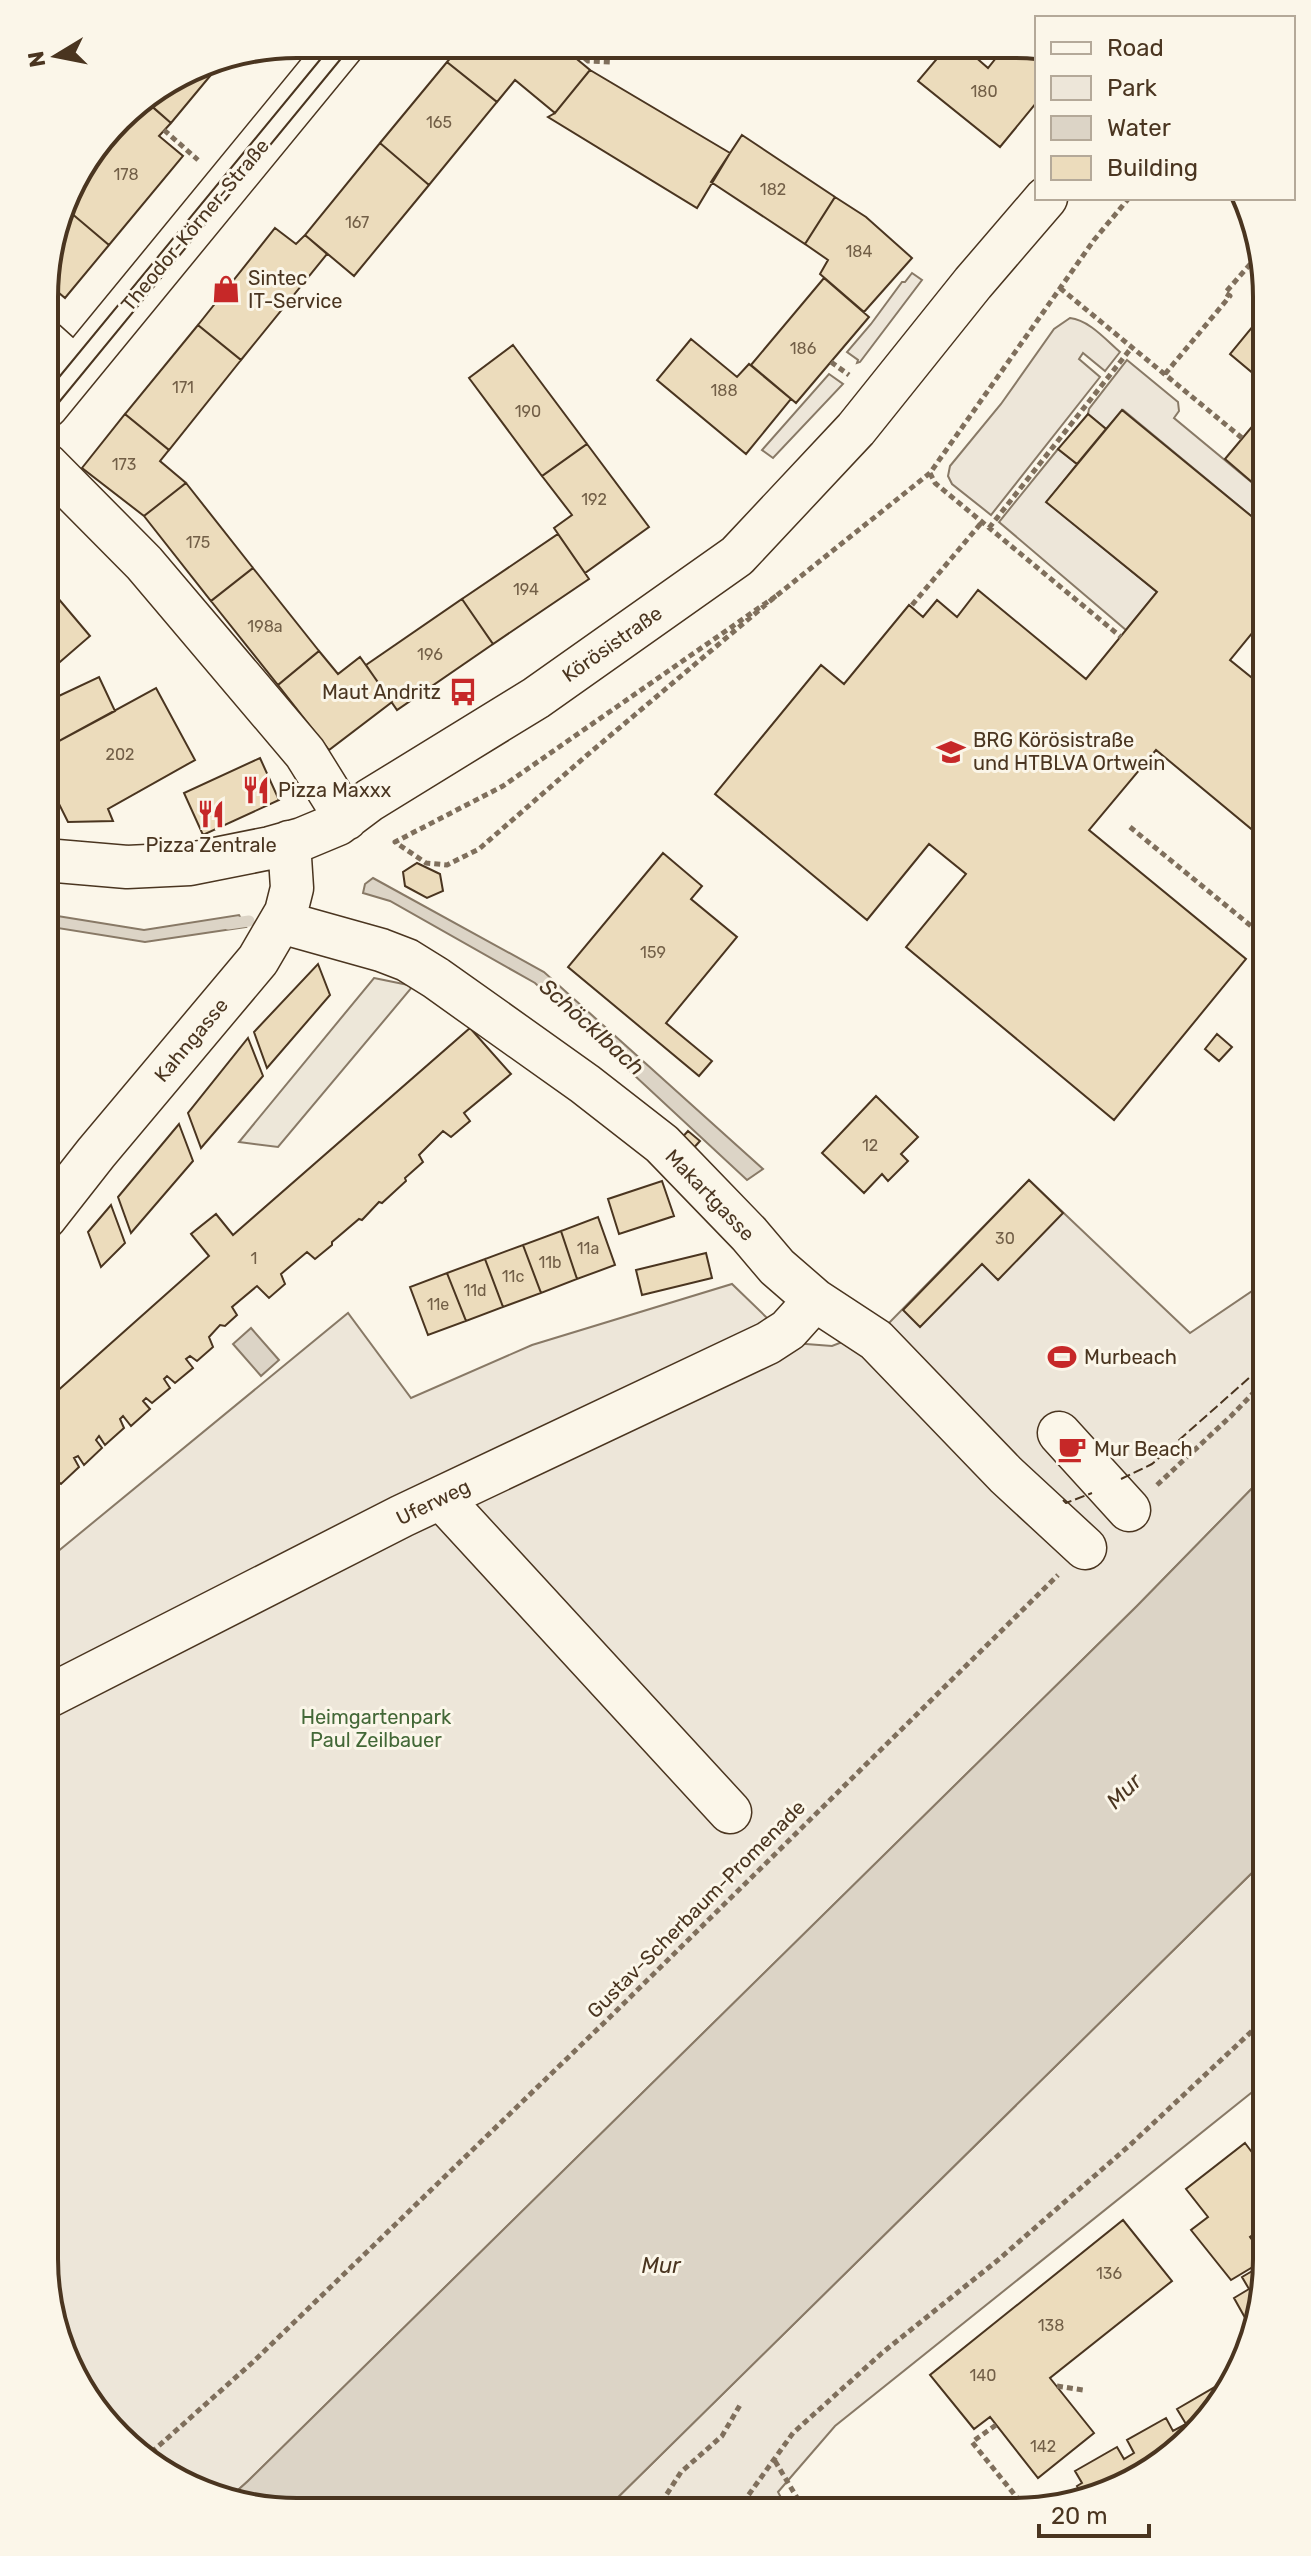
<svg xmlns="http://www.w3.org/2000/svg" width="1311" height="2556" viewBox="0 0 1311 2556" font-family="Rubik,sans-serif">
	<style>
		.green { fill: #ede6d9; stroke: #887966; stroke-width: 2 }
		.parking { fill: #ede7d9; stroke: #887966; stroke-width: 2 }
		.water { fill: #dcd4c6; stroke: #887966; stroke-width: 2 }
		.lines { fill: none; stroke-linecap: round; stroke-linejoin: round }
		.stream { stroke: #dcd4c6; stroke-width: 11 }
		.building { fill: #ecdcbc; stroke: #4a3520; stroke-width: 2 }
		.minor-casing { stroke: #4a3520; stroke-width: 45 }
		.major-casing { stroke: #4a3520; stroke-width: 47 }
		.path { stroke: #7f6f5c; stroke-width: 5; stroke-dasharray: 6 4; stroke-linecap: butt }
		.minor { stroke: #fbf6e9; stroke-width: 42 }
		.major { stroke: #fbf6e9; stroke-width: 44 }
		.tram { stroke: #4a3520; stroke-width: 2 }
		.fence { stroke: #4a3520; stroke-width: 2; stroke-dasharray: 10 4; stroke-linecap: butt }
		.labels { text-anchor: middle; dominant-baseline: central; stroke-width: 6; stroke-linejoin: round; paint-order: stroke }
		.number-label { font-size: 16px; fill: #725f47 }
		.street-label { font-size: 20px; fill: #4a3520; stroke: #fbf6e9 }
		.poi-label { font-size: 20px; fill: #4a3520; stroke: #fbf6e9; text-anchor: start }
		.park-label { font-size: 20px; fill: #436837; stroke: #fbf6e9 }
		.water-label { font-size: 22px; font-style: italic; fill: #4a3520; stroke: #fbf6e9 }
		.rim { fill: none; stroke: #4a3520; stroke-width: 4 }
	</style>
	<rect width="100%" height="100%" fill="#fbf6e9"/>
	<path class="green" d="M 912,273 L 922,280 L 860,362 L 857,363 L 858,360 L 847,352 L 871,324 L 902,282 L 905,282 Z
		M 1070,318 C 1089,320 1106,340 1120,352 L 1105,371 L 1083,353 L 1079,359 L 1100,377 L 991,515 L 952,484 L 948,476 L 950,466 L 1001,404 L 1054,329 Z
		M 1127,360 L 1178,402 L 1179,411 L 1174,418 L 1267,495 L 1267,508 L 1256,520 L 1123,410 L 1106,429 L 1088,414 L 1089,409 Z
		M 829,374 L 843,384 L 773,458 L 762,450 Z
		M 1058,449 L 1077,464 L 1047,502 L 1157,592 L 1126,630 L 999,522 Z
		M 1029,1180 L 1190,1333 L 1267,1281 L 1267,1473 L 1137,1606 L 248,2481 L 228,2499 L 186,2486 L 131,2450 L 57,2340 L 44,2259 L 45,1562 L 348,1313 L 411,1398 L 532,1345 L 732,1284 L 793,1343 L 832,1346 L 850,1339 L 1037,1485 L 886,1326 Z
		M 1267,1858 L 1266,2081 L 835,2426 L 778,2492 L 788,2511 L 604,2511 Z"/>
	<path class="parking" d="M 374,978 L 413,986 L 278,1147 L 239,1142 Z"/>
	<path class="water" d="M 373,878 L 544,972 L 763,1169 L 747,1180 L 535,983 L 390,901 L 363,893 L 365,884 Z
		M 45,914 L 144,930 L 239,915 L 246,927 L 145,942 L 45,926 Z
		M 251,1328 L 279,1360 L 261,1376 L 233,1344 Z
		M 1267,1473 L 1267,1858 L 604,2511 L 264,2510 L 228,2499 L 248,2481 L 1137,1606 Z"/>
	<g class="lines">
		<path class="stream" d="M 228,924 L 249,921"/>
	</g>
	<path class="building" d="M 461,45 L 561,46 L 590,70 L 555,113 L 515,80 L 497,102 L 447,62 Z
		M 946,48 L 965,48 L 988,68 L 1004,48 L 1037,49 L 1037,102 L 1000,147 L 918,81 Z
		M 225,58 L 171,123 L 143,99 L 201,63 Z
		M 447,62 L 497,102 L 429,185 L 380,143 Z
		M 590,70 L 730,153 L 697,208 L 548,117 L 555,113 Z
		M 145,100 L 171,123 L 159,136 L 183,156 L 109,245 L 64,207 L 68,191 Z
		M 742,135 L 835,197 L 805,244 L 711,182 Z
		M 380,143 L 429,185 L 354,276 L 305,235 Z
		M 835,197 L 866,217 L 912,258 L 864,312 L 820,274 L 828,260 L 805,244 Z
		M 64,207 L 109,245 L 65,298 L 46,282 L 46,264 Z
		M 275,228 L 296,244 L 305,235 L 327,254 L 241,360 L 198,325 Z
		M 824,278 L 869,317 L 796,403 L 751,365 Z
		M 1265,283 L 1267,297 L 1267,307 L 1254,296 Z
		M 1267,309 L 1267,385 L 1230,354 Z
		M 198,325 L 241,360 L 169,450 L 125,414 Z
		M 691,339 L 737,377 L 749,364 L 791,399 L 746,454 L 657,380 Z
		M 513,345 L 587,444 L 542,476 L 469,378 Z
		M 1122,410 L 1256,520 L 1267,508 L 1267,615 L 1230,660 L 1267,690 L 1267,842 L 1156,750 L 1089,830 L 1246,959 L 1114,1120 L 906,947 L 966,874 L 929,844 L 867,920 L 715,794 L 821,665 L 844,684 L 909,605 L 923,617 L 937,600 L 957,617 L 978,590 L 1086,679 L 1157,592 L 1046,502 Z
		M 125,414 L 169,450 L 160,461 L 186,483 L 144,516 L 82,468 Z
		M 1088,414 L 1106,429 L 1077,464 L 1058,449 Z
		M 1260,417 L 1267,422 L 1267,495 L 1225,459 Z
		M 587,444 L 649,527 L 585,573 L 554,528 L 572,515 L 542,476 Z
		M 186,483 L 253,568 L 211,601 L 144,516 Z
		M 558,534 L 589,579 L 493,644 L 462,599 Z
		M 253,568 L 319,651 L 278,685 L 211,601 Z
		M 46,584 L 90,636 L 46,674 Z
		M 462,599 L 493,644 L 397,710 L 366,665 Z
		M 319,651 L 338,674 L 360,657 L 392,702 L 329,750 L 278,685 Z
		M 99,677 L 115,711 L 46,748 L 46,702 Z
		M 156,688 L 195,760 L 108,809 L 113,821 L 68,822 L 54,794 L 49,763 L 46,758 L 46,755 L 51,753 L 48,747 Z
		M 260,758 L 279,800 L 203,835 L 184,793 Z
		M 663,853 L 702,886 L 691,899 L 737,937 L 666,1023 L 712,1061 L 699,1076 L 568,967 Z
		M 417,863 L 440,874 L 443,891 L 427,898 L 405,886 L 403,872 Z
		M 318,964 L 330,995 L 267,1068 L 254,1032 Z
		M 470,1028 L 511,1074 L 464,1113 L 470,1121 L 451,1137 L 443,1131 L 419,1155 L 423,1162 L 405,1178 L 406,1181 L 382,1203 L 379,1202 L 362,1220 L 359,1219 L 332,1242 L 332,1245 L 315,1259 L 307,1252 L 281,1274 L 285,1284 L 269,1298 L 257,1286 L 232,1307 L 237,1315 L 225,1326 L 220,1325 L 209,1337 L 213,1347 L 197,1361 L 190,1356 L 186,1359 L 193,1368 L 175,1383 L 167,1376 L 164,1379 L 170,1388 L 152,1403 L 146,1398 L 143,1401 L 150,1409 L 131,1426 L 123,1416 L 120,1419 L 124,1428 L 105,1445 L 99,1436 L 96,1440 L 102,1448 L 84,1465 L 78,1456 L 74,1458 L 79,1467 L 61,1484 L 55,1479 L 45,1488 L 45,1402 L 209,1256 L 191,1234 L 216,1214 L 233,1235 Z
		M 1217,1034 L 1232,1047 L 1219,1061 L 1205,1049 Z
		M 248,1038 L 263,1076 L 201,1148 L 188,1113 Z
		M 876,1096 L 918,1137 L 901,1154 L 908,1161 L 888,1181 L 882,1174 L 864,1193 L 822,1153 Z
		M 179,1124 L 193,1161 L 131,1233 L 118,1197 Z
		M 688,1131 L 700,1141 L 690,1152 L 679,1141 Z
		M 1029,1180 L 1063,1213 L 998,1280 L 982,1264 L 920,1327 L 903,1310 Z
		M 662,1181 L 674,1216 L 619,1234 L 608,1199 Z
		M 111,1205 L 125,1243 L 101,1267 L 88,1232 Z
		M 598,1217 L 615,1265 L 577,1279 L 561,1231 Z
		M 561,1231 L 577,1279 L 541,1293 L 523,1245 Z
		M 523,1245 L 541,1293 L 503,1307 L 485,1259 Z
		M 706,1253 L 712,1278 L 642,1295 L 636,1270 Z
		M 485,1259 L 503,1307 L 466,1321 L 447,1273 Z
		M 447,1273 L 466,1321 L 428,1335 L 410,1287 Z
		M 1245,2143 L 1266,2171 L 1266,2207 L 1255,2216 L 1264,2226 L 1250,2237 L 1266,2259 L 1231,2280 L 1191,2230 L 1208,2217 L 1186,2189 Z
		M 1123,2220 L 1172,2281 L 1050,2378 L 1094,2433 L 1038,2478 L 990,2417 L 974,2429 L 930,2375 Z
		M 1266,2263 L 1266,2276 L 1253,2332 L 1234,2298 L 1249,2289 L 1242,2277 Z
		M 1215,2387 L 1222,2400 L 1214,2413 L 1155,2469 L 1095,2499 L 1085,2500 L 1077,2486 L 1082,2483 L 1075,2471 L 1117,2447 L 1124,2459 L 1134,2453 L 1127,2440 L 1166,2418 L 1173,2431 L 1186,2424 L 1177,2409 Z"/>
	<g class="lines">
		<defs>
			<path id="minor" d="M 46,342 L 76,369
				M 46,464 L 144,563 L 305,753 L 346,819
				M 45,860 L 127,867 L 190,864 L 270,848 L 302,839 L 338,824 L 370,800 L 536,698 L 737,556 L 856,429 L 973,283 L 1046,198
				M 281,922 L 381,950 L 407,960 L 436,978 L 585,1084 L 662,1144 L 749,1234 L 777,1267 L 815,1300 L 876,1340 L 1006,1475 L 1085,1548
				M 45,1218 L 96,1153 L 258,960 L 286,912 L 292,888 L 289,842
				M 1059,1433 L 1129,1510
				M 441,1498 L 730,1812
				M 45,1698 L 402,1516 L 768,1343 L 788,1330 L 815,1300"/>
			<path id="major" d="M 46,406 L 343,44"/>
		</defs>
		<use href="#minor" class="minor-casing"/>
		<use href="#major" class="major-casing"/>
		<path class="path" d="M 569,46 L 588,61 L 611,62
			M 135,104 L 139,107
			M 164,130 L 198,160
			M 1060,288 L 1242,438
			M 831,362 L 849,375
			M 1165,374 L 1230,296 L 1225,293 L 1260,253
			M 930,473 L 935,483 L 1121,637
			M 989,528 L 1132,347
			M 776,596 L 503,786 L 395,842 L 426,863 L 447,865 L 479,849 L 586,756 L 776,596 L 930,473 L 1094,240 L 1129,198
			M 912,605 L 982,522
			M 1130,827 L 1267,939
			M 1157,1485 L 1231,1416 L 1267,1379
			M 1057,2386 L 1083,2390
			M 996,2425 L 972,2442 L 1027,2510
			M 144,2459 L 253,2362 L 610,2017 L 1058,1575
			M 775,2461 L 805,2511
			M 656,2511 L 681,2472 L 722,2436 L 740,2405
			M 737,2511 L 793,2433 L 882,2353 L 998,2260 L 1130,2145 L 1266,2018"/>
		<use href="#minor" class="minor"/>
		<use href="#major" class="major"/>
		<path class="tram" d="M 46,393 L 333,44
			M 46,418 L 353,44"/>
		<path class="fence" d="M 1121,1479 L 1152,1464 L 1267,1362
			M 1063,1500 L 1066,1503 L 1092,1493"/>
	</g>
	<defs>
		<symbol id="shop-bare" viewBox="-9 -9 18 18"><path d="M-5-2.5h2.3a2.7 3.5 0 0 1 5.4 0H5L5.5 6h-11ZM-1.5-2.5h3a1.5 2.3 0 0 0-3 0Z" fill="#c62828" stroke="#fbf6e9" stroke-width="2.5" paint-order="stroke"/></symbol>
		<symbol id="bus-bare" viewBox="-9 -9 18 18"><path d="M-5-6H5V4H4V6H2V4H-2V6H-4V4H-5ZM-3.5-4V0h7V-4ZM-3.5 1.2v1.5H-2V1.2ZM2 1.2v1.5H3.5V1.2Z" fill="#c62828" stroke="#fbf6e9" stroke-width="2.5" paint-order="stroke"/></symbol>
		<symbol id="school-bare" viewBox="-9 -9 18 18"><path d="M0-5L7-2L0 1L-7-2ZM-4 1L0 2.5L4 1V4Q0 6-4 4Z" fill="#c62828" stroke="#fbf6e9" stroke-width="2.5" paint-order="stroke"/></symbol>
		<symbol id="restaurant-bare" viewBox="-9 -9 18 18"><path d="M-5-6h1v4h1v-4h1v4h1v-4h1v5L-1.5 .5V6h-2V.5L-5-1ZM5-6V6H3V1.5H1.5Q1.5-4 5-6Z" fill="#c62828" stroke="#fbf6e9" stroke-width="2.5" paint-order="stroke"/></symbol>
		<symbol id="stadium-bare" viewBox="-9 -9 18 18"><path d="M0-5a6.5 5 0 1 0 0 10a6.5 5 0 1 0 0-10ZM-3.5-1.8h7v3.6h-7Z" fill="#c62828" stroke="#fbf6e9" stroke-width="2.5" paint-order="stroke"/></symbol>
		<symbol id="cafe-bare" viewBox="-9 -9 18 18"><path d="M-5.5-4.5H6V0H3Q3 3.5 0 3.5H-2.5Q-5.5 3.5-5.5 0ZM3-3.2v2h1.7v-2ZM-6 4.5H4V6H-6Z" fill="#c62828" stroke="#fbf6e9" stroke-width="2.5" paint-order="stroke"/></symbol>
	</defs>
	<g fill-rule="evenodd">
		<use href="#shop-bare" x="206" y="269" width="40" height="40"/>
		<use href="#bus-bare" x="443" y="672" width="40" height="40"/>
		<use href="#school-bare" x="931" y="732" width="40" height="40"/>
		<use href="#restaurant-bare" x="236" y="770" width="40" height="40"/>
		<use href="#restaurant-bare" x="191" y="794" width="40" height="40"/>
		<use href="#stadium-bare" x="1042" y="1337" width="40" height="40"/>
		<use href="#cafe-bare" x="1052" y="1429" width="40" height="40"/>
	</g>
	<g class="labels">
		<g class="number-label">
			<text x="984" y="91">180</text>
			<text x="439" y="122">165</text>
			<text x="126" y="174">178</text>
			<text x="773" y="189">182</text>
			<text x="357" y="222">167</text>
			<text x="859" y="251">184</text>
			<text x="803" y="348">186</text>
			<text x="183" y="387">171</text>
			<text x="724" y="390">188</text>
			<text x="528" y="411">190</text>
			<text x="124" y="464">173</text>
			<text x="594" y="499">192</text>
			<text x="198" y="542">175</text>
			<text x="526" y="589">194</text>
			<text x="265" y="626">198a</text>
			<text x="430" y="654">196</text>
			<text x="120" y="754">202</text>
			<text x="653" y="952">159</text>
			<text x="870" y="1145">12</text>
			<text x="1005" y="1238">30</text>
			<text x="588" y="1248">11a</text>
			<text x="254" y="1258">1</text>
			<text x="550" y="1262">11b</text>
			<text x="513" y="1276">11c</text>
			<text x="475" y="1290">11d</text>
			<text x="438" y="1304">11e</text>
			<text x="1109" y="2273">136</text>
			<text x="1051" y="2325">138</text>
			<text x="983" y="2375">140</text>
			<text x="1043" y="2446">142</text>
		</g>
		<g class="street-label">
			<text transform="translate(195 225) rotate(-50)">Theodor-Körner-Straße</text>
			<text transform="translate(612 644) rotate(-35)">Körösistraße</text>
			<text transform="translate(191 1040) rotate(-50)">Kahngasse</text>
			<text transform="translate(710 1195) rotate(46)">Makartgasse</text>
			<text transform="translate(433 1502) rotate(-26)">Uferweg</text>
			<text transform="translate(696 1909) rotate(-45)">Gustav-Scherbaum-Promenade</text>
		</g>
		<g class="poi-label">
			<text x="248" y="278">Sintec<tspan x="248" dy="23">IT-Service</tspan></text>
			<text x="441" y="692" text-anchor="end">Maut Andritz</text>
			<text x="973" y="740">BRG Körösistraße<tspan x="973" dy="23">und HTBLVA Ortwein</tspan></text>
			<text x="278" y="790">Pizza Maxxx</text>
			<text x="211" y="845" text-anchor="middle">Pizza Zentrale</text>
			<text x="1084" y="1357">Murbeach</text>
			<text x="1094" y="1449">Mur Beach</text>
		</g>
		<g class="park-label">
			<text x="376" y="1717">Heimgartenpark<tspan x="376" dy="23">Paul Zeilbauer</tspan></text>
		</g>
		<g class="water-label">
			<text transform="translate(592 1027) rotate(42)">Schöcklbach</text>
			<text transform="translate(1124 1791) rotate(-45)">Mur</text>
			<text x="661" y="2265">Mur</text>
		</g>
	</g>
	<path d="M0 0H1311V2556H0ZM297 58H1014A239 239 0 0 1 1253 297V2259A239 239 0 0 1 1014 2498H297A239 239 0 0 1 58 2259V297A239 239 0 0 1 297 58Z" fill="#fbf6e9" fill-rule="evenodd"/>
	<path class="rim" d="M297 58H1014A239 239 0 0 1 1253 297V2259A239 239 0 0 1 1014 2498H297A239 239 0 0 1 58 2259V297A239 239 0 0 1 297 58Z"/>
	<rect x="1035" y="16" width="260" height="184" fill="#fbf6e9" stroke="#b4a999" stroke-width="2"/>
	<rect x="1051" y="42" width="40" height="12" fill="#fbf6e9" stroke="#b4a999" stroke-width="2"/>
	<text x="1107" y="56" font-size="24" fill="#4a3520">Road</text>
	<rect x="1051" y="76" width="40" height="24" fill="#ede6d9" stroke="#b4a999" stroke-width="2"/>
	<text x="1107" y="96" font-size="24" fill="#4a3520">Park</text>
	<rect x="1051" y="116" width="40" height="24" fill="#dcd4c6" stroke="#b4a999" stroke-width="2"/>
	<text x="1107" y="136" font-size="24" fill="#4a3520">Water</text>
	<rect x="1051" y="156" width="40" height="24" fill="#ecdcbc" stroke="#b4a999" stroke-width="2"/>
	<text x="1107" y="176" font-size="24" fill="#4a3520">Building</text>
	<g transform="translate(56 56) rotate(260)" stroke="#fbf6e9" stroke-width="6" paint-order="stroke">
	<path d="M0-6L14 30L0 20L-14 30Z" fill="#4a3520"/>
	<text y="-12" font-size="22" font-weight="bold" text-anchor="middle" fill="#4a3520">N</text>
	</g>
	<path d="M1039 2524v12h110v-12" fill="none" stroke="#4a3520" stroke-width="4"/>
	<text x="1051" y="2524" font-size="24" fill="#4a3520" stroke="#fbf6e9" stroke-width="6" paint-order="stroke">20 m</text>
</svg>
